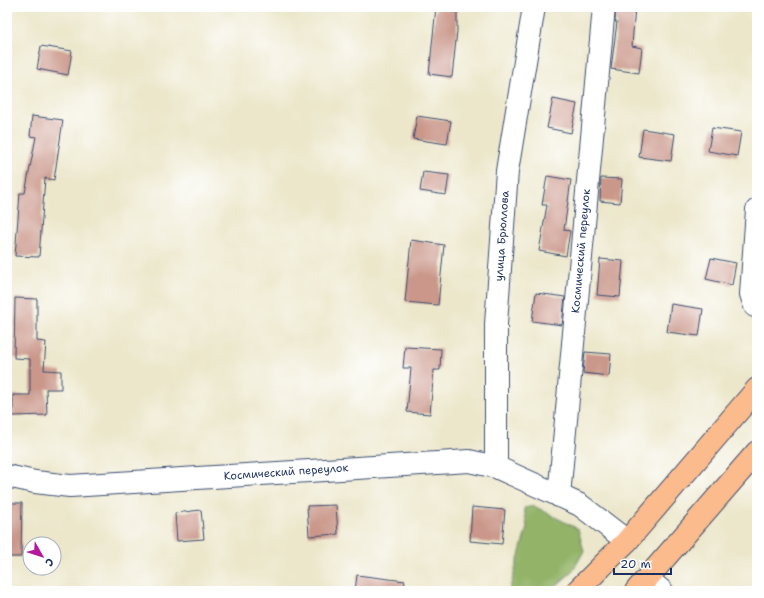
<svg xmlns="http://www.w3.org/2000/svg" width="764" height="598" viewBox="0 0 764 598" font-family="'Shantell Sans',sans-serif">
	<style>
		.forest { fill: #93b367; stroke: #577162 }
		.building { fill: #ca978a }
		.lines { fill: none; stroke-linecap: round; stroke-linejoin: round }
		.minor-casing { stroke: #3a4b6e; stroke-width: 24 }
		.highway-casing { stroke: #3a4b6e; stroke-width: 24 }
		.minor { stroke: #fff; stroke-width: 22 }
		.highway { stroke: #fbbb8c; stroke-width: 22 }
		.labels { text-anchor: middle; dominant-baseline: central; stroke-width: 3; stroke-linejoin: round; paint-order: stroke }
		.street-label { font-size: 11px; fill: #1b2f5e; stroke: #fff }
	</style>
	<rect width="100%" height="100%" fill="#fff"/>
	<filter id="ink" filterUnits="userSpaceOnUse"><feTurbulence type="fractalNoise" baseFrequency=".025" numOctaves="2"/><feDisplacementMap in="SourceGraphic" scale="8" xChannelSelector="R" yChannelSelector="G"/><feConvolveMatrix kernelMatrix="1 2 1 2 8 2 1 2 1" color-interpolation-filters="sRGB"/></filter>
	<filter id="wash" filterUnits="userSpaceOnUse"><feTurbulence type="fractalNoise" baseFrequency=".012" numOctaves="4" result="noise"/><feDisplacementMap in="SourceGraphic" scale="16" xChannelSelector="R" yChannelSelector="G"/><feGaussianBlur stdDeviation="0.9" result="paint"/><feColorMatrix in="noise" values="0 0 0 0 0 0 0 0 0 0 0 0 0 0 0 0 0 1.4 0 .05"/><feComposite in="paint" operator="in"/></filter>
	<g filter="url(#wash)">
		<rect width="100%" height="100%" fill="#ece7cb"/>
		<path class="forest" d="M 534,506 L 578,529 L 584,551 L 572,572 L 550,591 L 509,591 L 527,527 L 524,508 Z"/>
		<g id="blocks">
			<path class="building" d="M 436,7 L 457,7 L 457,31 L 452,77 L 429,74 Z
				M 616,7 L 635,7 L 632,46 L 642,48 L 639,73 L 611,69 L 617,22 L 615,22 Z
				M 41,46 L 72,51 L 68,75 L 37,69 Z
				M 553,99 L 577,104 L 571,133 L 547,128 Z
				M 32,116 L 63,120 L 54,180 L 45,178 L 39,257 L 15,256 L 20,193 L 25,193 L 36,137 L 30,136 Z
				M 417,116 L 451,121 L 447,144 L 413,139 Z
				M 712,128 L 741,132 L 737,156 L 708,151 Z
				M 643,129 L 675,134 L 671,161 L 639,157 Z
				M 423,172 L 449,175 L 446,195 L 420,191 Z
				M 547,176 L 571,180 L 564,230 L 570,231 L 566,256 L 539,251 L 547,205 L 542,205 Z
				M 601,178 L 622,179 L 620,203 L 600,201 Z
				M 411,240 L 444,245 L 438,305 L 405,302 Z
				M 711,258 L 736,263 L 732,285 L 706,279 Z
				M 600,259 L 623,261 L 620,297 L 597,295 Z
				M 536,293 L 565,297 L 562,325 L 532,321 Z
				M 15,298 L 37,299 L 37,341 L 46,342 L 44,370 L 61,371 L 61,389 L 46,389 L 47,415 L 13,416 L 13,395 L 30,395 L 30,359 L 14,358 Z
				M 671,304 L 703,309 L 699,336 L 667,332 Z
				M 405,347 L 441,349 L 440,370 L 434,370 L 430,414 L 407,412 L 411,368 L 403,368 Z
				M 585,352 L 611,354 L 609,376 L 583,373 Z
				M 7,503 L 22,503 L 21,557 L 7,557 Z
				M 336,505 L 338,534 L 309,536 L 307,506 Z
				M 472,507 L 505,510 L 502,544 L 470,541 Z
				M 201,510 L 204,539 L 177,541 L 175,513 Z
				M 357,575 L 405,581 L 404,591 L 355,591 Z"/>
		</g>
	</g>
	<g filter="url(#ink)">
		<use href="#blocks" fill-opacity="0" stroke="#3a4b6e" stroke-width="1"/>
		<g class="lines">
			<defs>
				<path id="minor" d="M 757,210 L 751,294 L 755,306 L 757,306
					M 496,467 L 496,324 L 507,171 L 534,7
					M 7,476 L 35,482 L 70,486 L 469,461 L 496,467 L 580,505 L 627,541
					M 559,496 L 604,7
					M 648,579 L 662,591"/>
				<path id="highway" d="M 577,591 L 627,541 L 757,389
					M 636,591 L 757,452"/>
			</defs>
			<use href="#minor" class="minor-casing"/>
			<use href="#highway" class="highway-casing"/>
			<use href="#minor" class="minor"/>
			<use href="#highway" class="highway"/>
		</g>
	</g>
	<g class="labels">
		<g class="street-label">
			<text transform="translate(502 236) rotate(-86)">улица Брюллова</text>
			<text transform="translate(581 251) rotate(-85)">Космический переулок</text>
			<text transform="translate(286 472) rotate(-4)">Космический переулок</text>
		</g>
	</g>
	<rect width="764" height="598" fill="none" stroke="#fff" stroke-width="24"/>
	<g transform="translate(42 556) rotate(129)"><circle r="19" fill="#ffffff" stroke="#a4acbf"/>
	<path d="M0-3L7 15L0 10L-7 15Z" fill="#b5179e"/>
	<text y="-6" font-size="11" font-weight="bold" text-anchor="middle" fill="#1b2f5e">С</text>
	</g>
	<path d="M614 568v6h57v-6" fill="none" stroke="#1b2f5e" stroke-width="2"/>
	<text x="620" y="568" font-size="12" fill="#1b2f5e" stroke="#ffffff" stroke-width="3" paint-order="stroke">20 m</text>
</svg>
